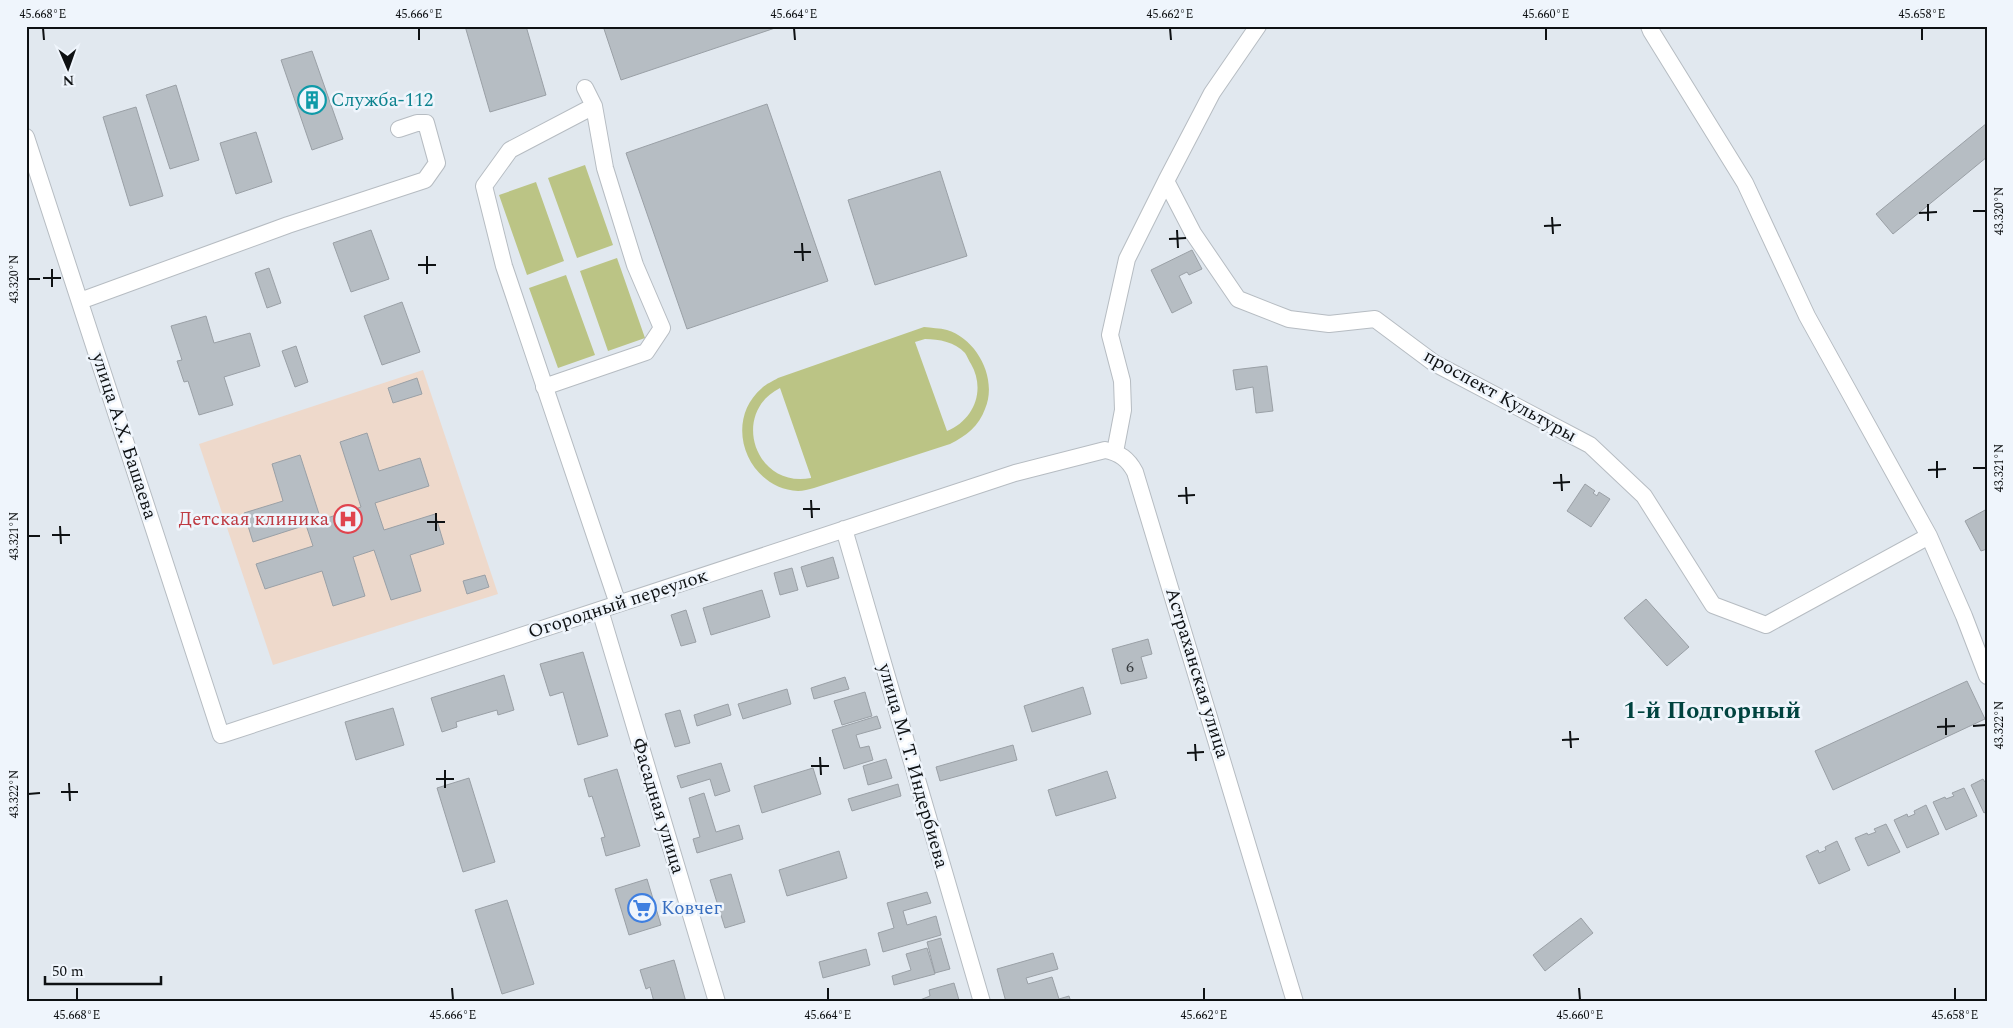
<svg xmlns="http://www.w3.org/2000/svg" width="2013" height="1028" viewBox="0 0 2013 1028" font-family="Spectral,serif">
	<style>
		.medical { fill: #eed9cb }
		.green { fill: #bbc485; fill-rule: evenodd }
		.building { fill: #b6bdc3; stroke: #9aa0a6 }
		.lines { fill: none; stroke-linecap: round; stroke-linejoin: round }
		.minor-casing { stroke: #b6bcc2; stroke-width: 18 }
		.minor { stroke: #fff; stroke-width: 16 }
		.ticks { fill: none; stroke: #0e1113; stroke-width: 2 }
		.labels { text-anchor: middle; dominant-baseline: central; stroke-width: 5; stroke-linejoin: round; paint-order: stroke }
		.number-label { font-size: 16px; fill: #383c3f }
		.culture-label { font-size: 19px; fill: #0d838f; stroke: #eff5fc; text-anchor: start }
		.street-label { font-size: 19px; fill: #0e1113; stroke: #eff5fc }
		.health-label { font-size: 19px; fill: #be3a42; stroke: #eff5fc; text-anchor: end }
		.shop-label { font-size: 19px; fill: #366cbe; stroke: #eff5fc; text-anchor: start }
		.district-label { font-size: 24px; font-weight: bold; fill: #00433f; stroke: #eff5fc }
		.neatline { fill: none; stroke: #0e1113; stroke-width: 2 }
		.ticks-label { font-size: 12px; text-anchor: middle; fill: #0e1113 }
	</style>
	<rect width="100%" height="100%" fill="#e1e8ef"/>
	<path class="medical" d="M 423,370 L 498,594 L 273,665 L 199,444 Z"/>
	<path class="green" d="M 585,165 L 613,245 L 577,258 L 548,178 Z
		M 536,182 L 564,261 L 527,275 L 499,195 Z
		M 617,258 L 645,338 L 608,351 L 580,271 Z
		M 566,275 L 595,355 L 558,368 L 529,288 Z
		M 924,327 C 931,328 940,328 947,330 C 977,339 998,379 985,409 C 979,426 966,436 950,444 L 814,488 C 809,489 803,491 798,491 C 747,488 722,422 762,388 C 766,384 773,381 778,378 ZM 925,339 C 939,339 955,342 965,353 C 967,356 969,361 971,364 C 986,390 974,420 947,431 L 915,342 ZM 780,388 L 811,477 L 811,478 C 755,489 730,413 780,388 Z"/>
	<path class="building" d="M 465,26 L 526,26 L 546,95 L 490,112 Z
		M 603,26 L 781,26 L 621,80 Z
		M 312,51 L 343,139 L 312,150 L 281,60 Z
		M 176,85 L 199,160 L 170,169 L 146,95 Z
		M 767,104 L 828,281 L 687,329 L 626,153 Z
		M 136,107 L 163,196 L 130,206 L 103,117 Z
		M 1987,123 L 1987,157 L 1893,234 L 1876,214 Z
		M 256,132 L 272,182 L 236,194 L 220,143 Z
		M 940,171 L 967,256 L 875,285 L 848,200 Z
		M 371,230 L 389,279 L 351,292 L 333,243 Z
		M 1192,250 L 1202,269 L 1189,275 L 1187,272 L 1179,276 L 1192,303 L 1172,313 L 1151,270 Z
		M 269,268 L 281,303 L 267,308 L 255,273 Z
		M 402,302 L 420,352 L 382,365 L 364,316 Z
		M 206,316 L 214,343 L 250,333 L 260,366 L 224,377 L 233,405 L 199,415 L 188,381 L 184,382 L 177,361 L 182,360 L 171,326 Z
		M 296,346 L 308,382 L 295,387 L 282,351 Z
		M 1267,366 L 1273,411 L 1256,413 L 1253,387 L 1236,390 L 1233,370 Z
		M 417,378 L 422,394 L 393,403 L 388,388 Z
		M 367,433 L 379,471 L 420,458 L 429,486 L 375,503 L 384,530 L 435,514 L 444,544 L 410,555 L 421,591 L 391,600 L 374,550 L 353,557 L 365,596 L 333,606 L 322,571 L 265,589 L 256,564 L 313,546 L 306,525 L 253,542 L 244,513 L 283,501 L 272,464 L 300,455 L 321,520 L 361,507 L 340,442 Z
		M 1585,484 L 1595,491 L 1593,493 L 1597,496 L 1599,492 L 1610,499 L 1591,527 L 1567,511 Z
		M 1987,509 L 1987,549 L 1981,551 L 1965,521 Z
		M 833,557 L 839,578 L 807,587 L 801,567 Z
		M 792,568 L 798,590 L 780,595 L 774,573 Z
		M 485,575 L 489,587 L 467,594 L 463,581 Z
		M 762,590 L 770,617 L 711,635 L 703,608 Z
		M 1646,599 L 1689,647 L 1667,666 L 1624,618 Z
		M 686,610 L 696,642 L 681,646 L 671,615 Z
		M 1148,639 L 1152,654 L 1141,657 L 1147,678 L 1121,684 L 1112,649 Z
		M 583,652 L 608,736 L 578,745 L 563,692 L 550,696 L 540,664 Z
		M 504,675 L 514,710 L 498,715 L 497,710 L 456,722 L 457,727 L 442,732 L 431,698 Z
		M 845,677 L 849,689 L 814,699 L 811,688 Z
		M 1967,681 L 1985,719 L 1833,790 L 1815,751 Z
		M 1083,687 L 1091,714 L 1032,732 L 1024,706 Z
		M 787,689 L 791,704 L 743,719 L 738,704 Z
		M 865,692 L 872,716 L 842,725 L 834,701 Z
		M 728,704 L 731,715 L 697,726 L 694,715 Z
		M 393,708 L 404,745 L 356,760 L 345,722 Z
		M 680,710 L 690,743 L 675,747 L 665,714 Z
		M 877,716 L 881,728 L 856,735 L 860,748 L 869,746 L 873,760 L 844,769 L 832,730 Z
		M 1013,745 L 1017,760 L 940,781 L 936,767 Z
		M 886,759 L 892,778 L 868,785 L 863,766 Z
		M 721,763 L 730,791 L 715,796 L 710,779 L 681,788 L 677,776 Z
		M 813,768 L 821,794 L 762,813 L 754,786 Z
		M 617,769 L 640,846 L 606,856 L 601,838 L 605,837 L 592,796 L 589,797 L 584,779 Z
		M 1107,771 L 1116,798 L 1056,816 L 1048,790 Z
		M 469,778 L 495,862 L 463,872 L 437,788 Z
		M 1983,779 L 1985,782 L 1987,781 L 1987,811 L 1984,813 L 1971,785 Z
		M 898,784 L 901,796 L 852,811 L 848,799 Z
		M 1964,788 L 1977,816 L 1946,830 L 1933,802 L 1945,797 L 1946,799 L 1954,796 L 1952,793 Z
		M 704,793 L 716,832 L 739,825 L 743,839 L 697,853 L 693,839 L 700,837 L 689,798 Z
		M 1926,805 L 1939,834 L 1907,848 L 1894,820 L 1907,814 L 1908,817 L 1915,814 L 1914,811 Z
		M 1886,824 L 1900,852 L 1868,866 L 1855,838 L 1867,833 L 1868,835 L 1876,832 L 1874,829 Z
		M 1837,841 L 1850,870 L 1819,884 L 1806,856 L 1818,850 L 1819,853 L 1826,850 L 1825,847 Z
		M 839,851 L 847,878 L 787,896 L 779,870 Z
		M 731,874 L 745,922 L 725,928 L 710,880 Z
		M 647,879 L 661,925 L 629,935 L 615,889 Z
		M 927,892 L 931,903 L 903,911 L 907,925 L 936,916 L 941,935 L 883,952 L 878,933 L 894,928 L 887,903 Z
		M 507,900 L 534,984 L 502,994 L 475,910 Z
		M 1581,918 L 1593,933 L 1545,971 L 1533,955 Z
		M 941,938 L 950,969 L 935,973 L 927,942 Z
		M 927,948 L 935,974 L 894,985 L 892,976 L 911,970 L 906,954 Z
		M 866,949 L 870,965 L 823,978 L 819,962 Z
		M 1053,953 L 1058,969 L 1026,978 L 1028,984 L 1052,977 L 1059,999 L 1069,996 L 1071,1002 L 1006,1002 L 997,969 Z
		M 674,960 L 686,1002 L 654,1002 L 650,987 L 646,989 L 640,970 Z
		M 954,983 L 959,1000 L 953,1002 L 915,1002 L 930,996 L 929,990 Z"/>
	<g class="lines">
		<defs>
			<path id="minor" d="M 1258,26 L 1212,93 L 1166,181 L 1193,233 L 1238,299 L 1289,319 L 1329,324 L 1375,319 L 1434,363 L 1590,445 L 1644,496 L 1713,605 L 1766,625 L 1929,536
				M 1649,26 L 1651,31 L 1745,183 L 1807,316 L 1929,536 L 1964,616 L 1987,676
				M 594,106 L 510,150 L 484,186 L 504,266 L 618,604
				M 26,137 L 221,735 L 1015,473 L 1105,450 C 1120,453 1128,459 1135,472 L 1295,1002
				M 80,301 L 288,225 L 425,180 L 437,163 L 426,123 L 417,123 L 399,129
				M 544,387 L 646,352 L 662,328 L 635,265 L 605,168 L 594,106 L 585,88
				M 1115,452 L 1123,410 L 1122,381 L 1110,335 L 1127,259 L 1166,181
				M 844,529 L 982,1002
				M 600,610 L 717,1002"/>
		</defs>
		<use href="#minor" class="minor-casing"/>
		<use href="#minor" class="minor"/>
	</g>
	<path class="ticks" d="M 43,28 L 44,40M 419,28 L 419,40M 794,28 L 795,40M 1170,28 L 1171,40M 1546,28 L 1546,40M 1922,28 L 1922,40M 1928,204 L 1928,221M 1973,211 L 1986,211M 1919,213 L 1937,212M 1552,217 L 1553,234M 1544,226 L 1561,225M 1177,230 L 1178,248M 1169,239 L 1186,238M 802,243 L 803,261M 794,252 L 811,252M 427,256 L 427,274M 418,265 L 436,265M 52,269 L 52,287M 43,278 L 61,278M 28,279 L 40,279M 1937,461 L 1937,478M 1973,468 L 1986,468M 1928,470 L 1946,469M 1561,474 L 1562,491M 1553,483 L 1570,482M 1186,487 L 1187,504M 1178,496 L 1195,495M 811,500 L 812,518M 803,509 L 820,509M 436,513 L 436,531M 427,522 L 445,522M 60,526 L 61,544M 52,535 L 70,535M 28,536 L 40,536M 1946,718 L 1946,735M 1973,726 L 1986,725M 1937,727 L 1955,726M 1570,731 L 1571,748M 1562,740 L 1579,739M 1195,744 L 1196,761M 1187,753 L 1204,752M 820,757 L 821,775M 811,766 L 829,766M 445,770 L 445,788M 436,779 L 454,779M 69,783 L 70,801M 61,792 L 78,792M 28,794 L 40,793M 77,988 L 77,1000M 452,988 L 453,1000M 828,988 L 828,1000M 1204,988 L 1204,1000M 1579,988 L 1580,1000M 1955,988 L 1955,1000"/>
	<defs>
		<symbol id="building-ring" viewBox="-11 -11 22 22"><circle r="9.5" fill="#eff5fc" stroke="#0f9aa8" stroke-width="1.5"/><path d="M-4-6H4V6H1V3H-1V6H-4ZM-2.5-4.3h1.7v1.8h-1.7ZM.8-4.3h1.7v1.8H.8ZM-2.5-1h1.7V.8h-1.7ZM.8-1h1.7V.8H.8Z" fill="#0f9aa8"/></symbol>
		<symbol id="hospital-ring" viewBox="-11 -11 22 22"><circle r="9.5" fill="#eff5fc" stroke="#e0444e" stroke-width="1.5"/><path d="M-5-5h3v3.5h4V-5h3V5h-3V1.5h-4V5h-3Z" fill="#e0444e"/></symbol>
		<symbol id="supermarket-ring" viewBox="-11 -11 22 22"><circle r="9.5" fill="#eff5fc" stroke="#3f7fe0" stroke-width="1.5"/><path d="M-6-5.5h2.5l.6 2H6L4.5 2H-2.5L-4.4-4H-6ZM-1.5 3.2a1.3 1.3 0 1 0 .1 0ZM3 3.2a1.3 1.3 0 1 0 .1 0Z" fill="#3f7fe0"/></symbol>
	</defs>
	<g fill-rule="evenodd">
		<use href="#building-ring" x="296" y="84" width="32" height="32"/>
		<use href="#hospital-ring" x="332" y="503" width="32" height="32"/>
		<use href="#supermarket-ring" x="626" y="892" width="32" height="32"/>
	</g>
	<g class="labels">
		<g class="number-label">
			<text x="1130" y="667">6</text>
		</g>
		<g class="culture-label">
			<text x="331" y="100">Служба-112</text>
		</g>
		<g class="street-label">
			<text transform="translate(1500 396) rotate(29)">проспект Культуры</text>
			<text transform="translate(124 436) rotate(72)">улица А.Х. Башаева</text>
			<text transform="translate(618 604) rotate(-18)">Огородный переулок</text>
			<text transform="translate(1197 673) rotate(73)">Астраханская улица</text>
			<text transform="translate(913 766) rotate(74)">улица М. Т. Индербиева</text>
			<text transform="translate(658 806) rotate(73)">Фасадная улица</text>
		</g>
		<g class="health-label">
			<text x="329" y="519">Детская клиника</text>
		</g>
		<g class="shop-label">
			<text x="661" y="908">Ковчег</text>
		</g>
		<g class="district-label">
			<text x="1712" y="711">1-й Подгорный</text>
		</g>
	</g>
	<rect width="2013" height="1028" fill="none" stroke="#eff5fc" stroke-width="55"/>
	<g transform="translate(68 68) rotate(178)" stroke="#eff5fc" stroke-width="4" paint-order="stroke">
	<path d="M0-4L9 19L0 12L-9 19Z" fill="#0e1113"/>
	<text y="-8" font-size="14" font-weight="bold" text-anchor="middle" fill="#0e1113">N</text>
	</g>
	<path d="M45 976v8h116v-8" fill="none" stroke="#0e1113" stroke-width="2.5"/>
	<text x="52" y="976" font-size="15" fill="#0e1113" stroke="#eff5fc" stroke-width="4" paint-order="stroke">50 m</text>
	<rect x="28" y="28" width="1958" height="972" class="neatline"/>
	<g class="ticks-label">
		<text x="43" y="18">45.668°E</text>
		<text x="419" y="18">45.666°E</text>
		<text x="794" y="18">45.664°E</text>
		<text x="1170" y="18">45.662°E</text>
		<text x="1546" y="18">45.660°E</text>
		<text x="1922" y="18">45.658°E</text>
		<text transform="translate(1999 211) rotate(-90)" y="4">43.320°N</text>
		<text transform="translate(14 279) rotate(-90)" y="4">43.320°N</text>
		<text transform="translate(1999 468) rotate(-90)" y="4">43.321°N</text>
		<text transform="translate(14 536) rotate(-90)" y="4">43.321°N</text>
		<text transform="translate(1999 725) rotate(-90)" y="4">43.322°N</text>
		<text transform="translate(14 794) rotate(-90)" y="4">43.322°N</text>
		<text x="77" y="1019">45.668°E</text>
		<text x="453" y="1019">45.666°E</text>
		<text x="828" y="1019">45.664°E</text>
		<text x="1204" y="1019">45.662°E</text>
		<text x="1580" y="1019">45.660°E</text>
		<text x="1955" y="1019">45.658°E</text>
	</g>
</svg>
